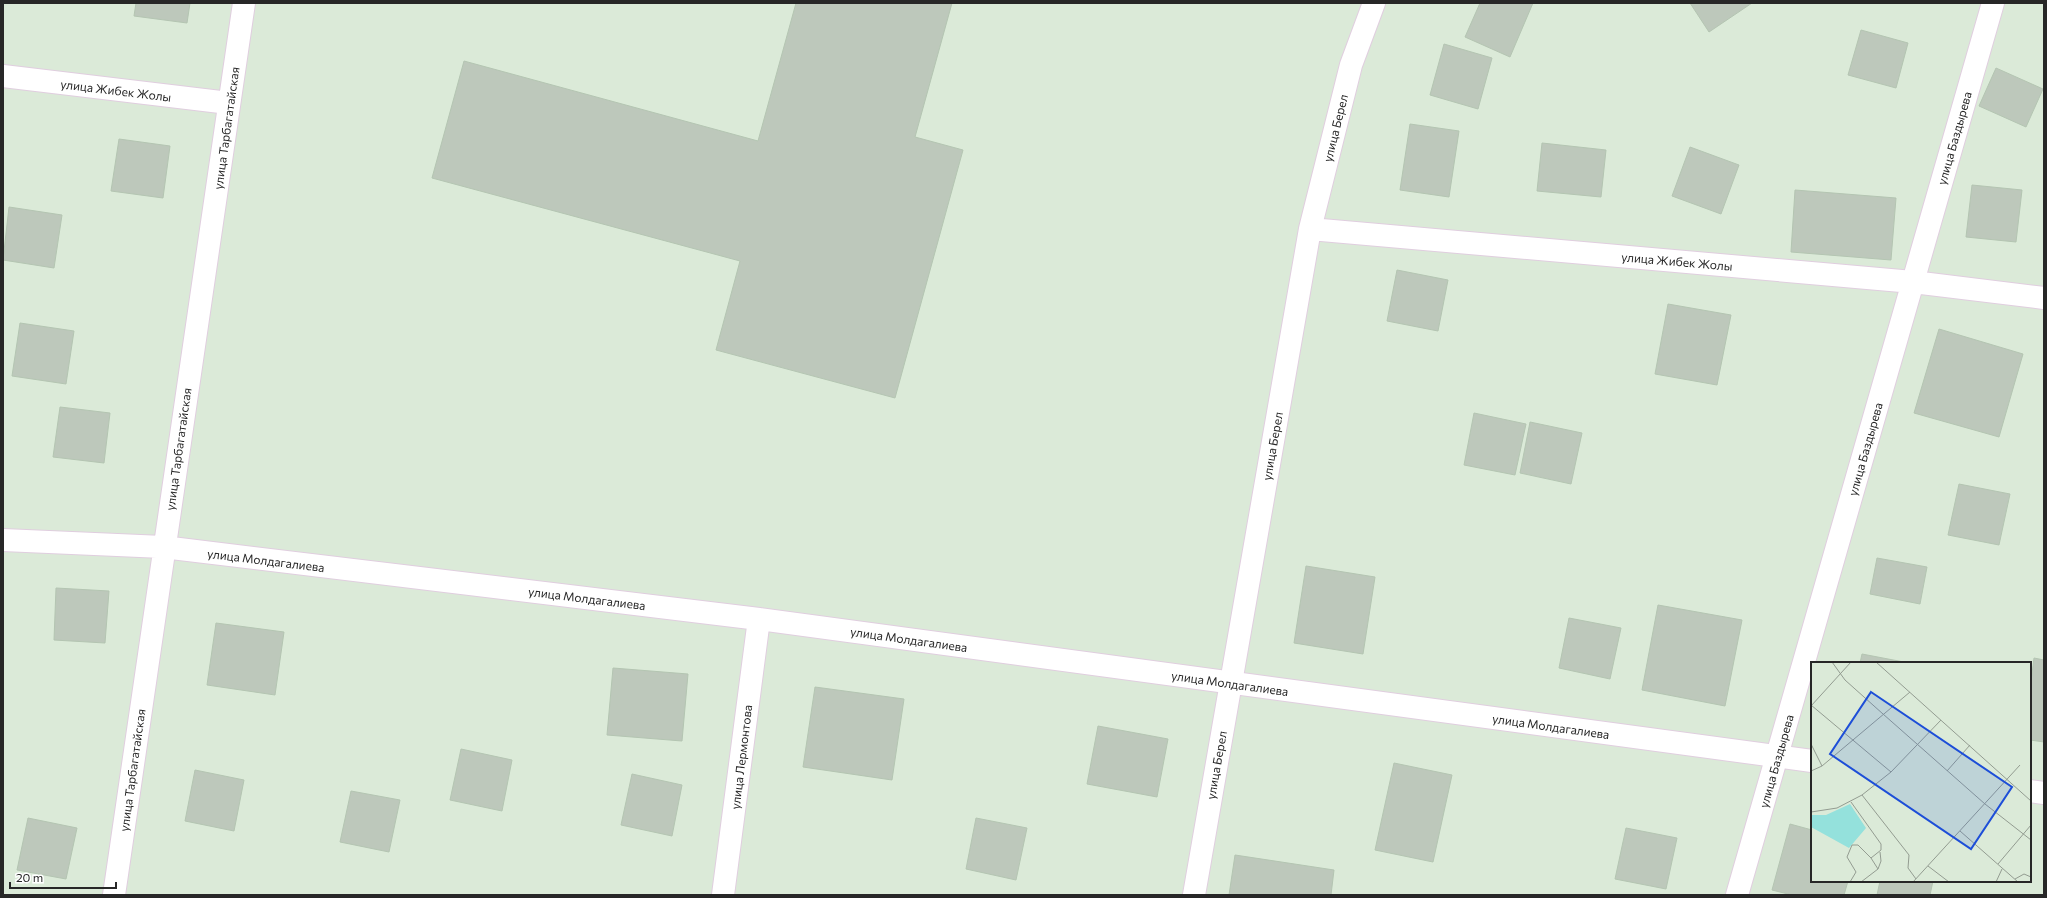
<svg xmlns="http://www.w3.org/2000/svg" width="2047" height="898" viewBox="0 0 2047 898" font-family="Commissioner,sans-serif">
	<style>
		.building { fill: #bdc8bb; stroke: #b4c5b2 }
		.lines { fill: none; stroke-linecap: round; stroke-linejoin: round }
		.minor-casing { stroke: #e0cedf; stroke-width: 24 }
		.minor { stroke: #fff; stroke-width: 22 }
		.labels { text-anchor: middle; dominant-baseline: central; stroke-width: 3; stroke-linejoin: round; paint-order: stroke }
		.street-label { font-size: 12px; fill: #272727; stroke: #fff }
		.inset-road { fill: none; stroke: #939c91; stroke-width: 1 }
		.view { fill: #1d4ed8; fill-opacity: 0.15; stroke: #1d4ed8; stroke-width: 2 }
		.inset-edge { fill: none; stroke: #272727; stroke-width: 2 }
	</style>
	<rect width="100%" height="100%" fill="#dbead8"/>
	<path class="building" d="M 136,3 L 190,3 L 187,23 L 134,16 Z
		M 796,3 L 952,3 L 915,137 L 963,150 L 895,398 L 716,350 L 740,261 L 432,178 L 464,61 L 758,141 Z
		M 1480,3 L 1533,3 L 1510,57 L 1465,37 Z
		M 1690,3 L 1752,3 L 1709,32 Z
		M 1861,30 L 1908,43 L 1896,88 L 1848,75 Z
		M 1444,44 L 1492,58 L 1478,109 L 1430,95 Z
		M 1996,68 L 2043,89 L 2026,127 L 1979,106 Z
		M 1410,124 L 1459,131 L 1449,197 L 1400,190 Z
		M 119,139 L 170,146 L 163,198 L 111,191 Z
		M 1542,143 L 1606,150 L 1601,197 L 1537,191 Z
		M 1690,147 L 1739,165 L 1721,214 L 1672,196 Z
		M 1972,185 L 2022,190 L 2016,242 L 1966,237 Z
		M 1795,190 L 1896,198 L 1891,260 L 1791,252 Z
		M 9,207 L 62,215 L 54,268 L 3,260 Z
		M 1397,270 L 1448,280 L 1438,331 L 1387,321 Z
		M 1668,304 L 1731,315 L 1717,385 L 1655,374 Z
		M 20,323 L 74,331 L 66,384 L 12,376 Z
		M 1939,329 L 2023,354 L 1999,437 L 1914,413 Z
		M 60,407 L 110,413 L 104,463 L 53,457 Z
		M 1474,413 L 1526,424 L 1515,475 L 1464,465 Z
		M 1530,422 L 1582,433 L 1571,484 L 1520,473 Z
		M 1959,484 L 2010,494 L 1999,545 L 1948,535 Z
		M 1877,558 L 1927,567 L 1920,604 L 1870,594 Z
		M 1306,566 L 1375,577 L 1363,654 L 1294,643 Z
		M 56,588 L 109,591 L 105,643 L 54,640 Z
		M 1658,605 L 1742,620 L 1725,706 L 1642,690 Z
		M 1569,618 L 1621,628 L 1610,679 L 1559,668 Z
		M 216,623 L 284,632 L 275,695 L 207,685 Z
		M 1862,654 L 1909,663 L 1860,663 Z
		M 2034,658 L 2044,660 L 2044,742 L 2030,740 L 2030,689 Z
		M 613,668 L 688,674 L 682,741 L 607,735 Z
		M 815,687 L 904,699 L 892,780 L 803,767 Z
		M 1098,726 L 1168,739 L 1157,797 L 1087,784 Z
		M 461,749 L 512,760 L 502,811 L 450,800 Z
		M 1394,763 L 1452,775 L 1433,862 L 1375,850 Z
		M 195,770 L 244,780 L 234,831 L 185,821 Z
		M 632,774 L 682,785 L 672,836 L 621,825 Z
		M 351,791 L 400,800 L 389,852 L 340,842 Z
		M 28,818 L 77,828 L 66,879 L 17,870 Z
		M 976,818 L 1027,828 L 1016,880 L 966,869 Z
		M 1790,824 L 1812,830 L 1812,881 L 1848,881 L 1844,895 L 1792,895 L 1772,890 Z
		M 1626,828 L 1677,838 L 1666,889 L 1615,879 Z
		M 1235,855 L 1334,870 L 1331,895 L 1229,895 Z
		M 1880,881 L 1933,881 L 1930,895 L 1877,895 Z"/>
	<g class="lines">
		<defs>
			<path id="minor" d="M 3,76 L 229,103
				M 1310,229 L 1913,282 L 2044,298
				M 3,540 L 163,547 L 759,619 L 1812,761
				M 2030,791 L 2044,793
				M 114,895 L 244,3
				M 723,895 L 759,619
				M 1194,895 L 1310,229 L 1351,65 L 1374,3
				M 1737,895 L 1993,3"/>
		</defs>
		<use href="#minor" class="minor-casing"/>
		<use href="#minor" class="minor"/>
	</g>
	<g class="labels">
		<g class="street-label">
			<text transform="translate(116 90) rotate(7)">улица Жибек Жолы</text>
			<text transform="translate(226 128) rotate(-82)">улица Тарбагатайская</text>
			<text transform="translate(1335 128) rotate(-76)">улица Берел</text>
			<text transform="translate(1954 138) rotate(-74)">улица Баздырева</text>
			<text transform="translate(1677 261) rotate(5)">улица Жибек Жолы</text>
			<text transform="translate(1272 446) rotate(-80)">улица Берел</text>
			<text transform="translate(178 449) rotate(-82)">улица Тарбагатайская</text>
			<text transform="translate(1865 449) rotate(-74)">улица Баздырева</text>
			<text transform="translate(266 560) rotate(7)">улица Молдагалиева</text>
			<text transform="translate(587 598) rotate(7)">улица Молдагалиева</text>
			<text transform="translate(909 639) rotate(8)">улица Молдагалиева</text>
			<text transform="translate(1230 683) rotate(8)">улица Молдагалиева</text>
			<text transform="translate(1551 726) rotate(8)">улица Молдагалиева</text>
			<text transform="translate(741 757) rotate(-83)">улица Лермонтова</text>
			<text transform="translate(1776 761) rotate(-74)">улица Баздырева</text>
			<text transform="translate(1216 765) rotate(-80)">улица Берел</text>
			<text transform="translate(132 770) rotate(-82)">улица Тарбагатайская</text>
		</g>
	</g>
	<g transform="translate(1811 662)">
		<rect width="220" height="220" fill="#dbead8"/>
		<path d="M 39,142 L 55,166 L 38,186 L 0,165 L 0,153 L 15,153 Z" fill="#94e1dc"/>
		<path class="inset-road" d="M 21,0 L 34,18 L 72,52 L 174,142 L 220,178M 65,0 L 220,139M 0,43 L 80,110M 0,44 L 40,0M 0,82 L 11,104M 0,109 L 11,104 L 99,30M 136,109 L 159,83M 51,133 L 98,193 L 97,206 L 105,217M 40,140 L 70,182 L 70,188 L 60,196 L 67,207M 0,150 L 26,146 L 51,133 L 80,110 L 130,58M 149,169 L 207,220M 187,202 L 220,163M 117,204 L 138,220M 204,217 L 213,212 L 220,215M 39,220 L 45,210 L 36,195 L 41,183 L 47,183 L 60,196M 50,220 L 67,207 L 70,199 L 69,190M 102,220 L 209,103M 185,220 L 191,207"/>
		<path class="view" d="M 60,30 L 201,125 L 160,187 L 19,92 Z"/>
		<rect width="220" height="220" class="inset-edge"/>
	</g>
	<rect width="2047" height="898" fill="none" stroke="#272727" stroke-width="8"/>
	<path d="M10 882v6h106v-6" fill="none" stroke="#272727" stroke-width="2"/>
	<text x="16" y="882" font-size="12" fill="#272727" stroke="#ffffff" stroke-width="3" paint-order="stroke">20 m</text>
</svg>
